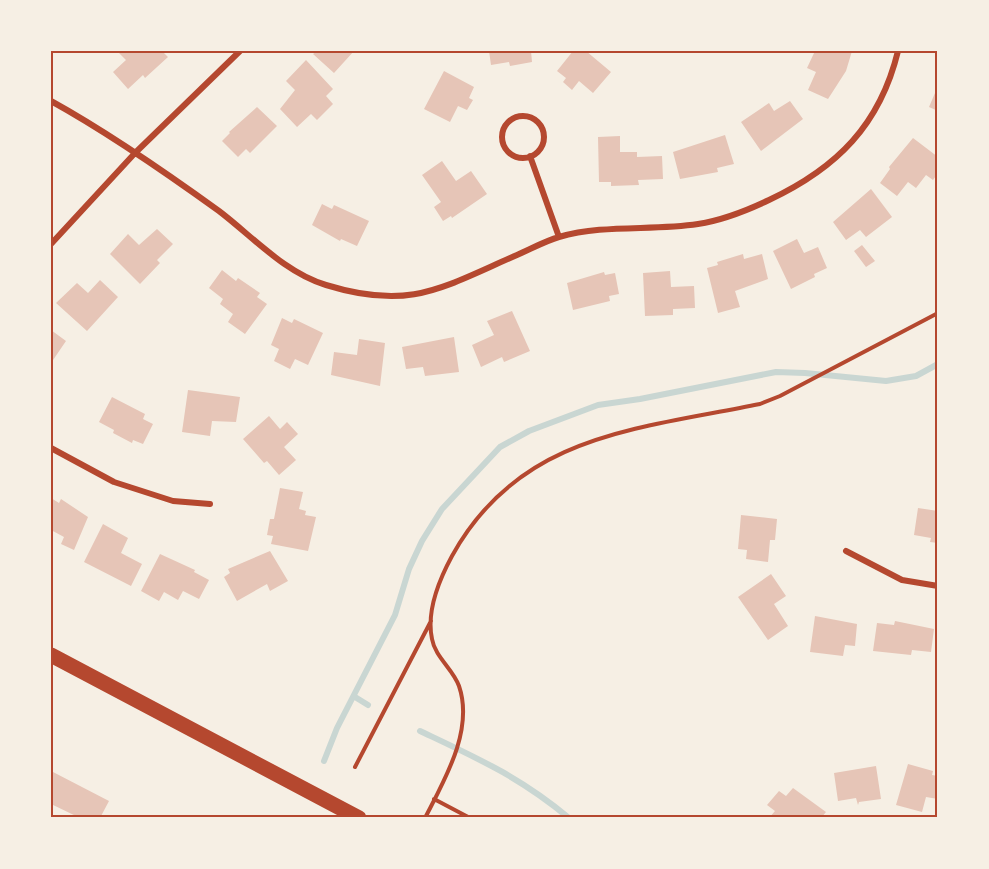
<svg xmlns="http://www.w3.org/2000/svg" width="989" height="869" viewBox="0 0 989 869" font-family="'DM Sans',sans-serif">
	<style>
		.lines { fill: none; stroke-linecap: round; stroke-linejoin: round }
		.stream { stroke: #c9d6d2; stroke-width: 6 }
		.building { fill: #e6c5b7 }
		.path { stroke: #b5482f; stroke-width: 4 }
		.minor { stroke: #b5482f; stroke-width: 6 }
		.primary { stroke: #b5482f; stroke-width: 15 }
		.neatline { fill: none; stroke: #b5482f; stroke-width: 2 }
	</style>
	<rect width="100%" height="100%" fill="#f6efe4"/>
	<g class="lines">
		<path class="stream" d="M 355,697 L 368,705
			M 420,731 C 477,758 520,777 569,818
			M 324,761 L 337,728 L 395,615 L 409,569 L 422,541 L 442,509 L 500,447 L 529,431 L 598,405 L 640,399 L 776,372 L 805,373 L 886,381 L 916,376 L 938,364"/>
	</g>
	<path class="building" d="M 121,51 L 162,51 L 168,57 L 145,78 L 143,75 L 128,89 L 113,72 L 126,60 L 119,53 Z
		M 317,51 L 354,51 L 334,73 L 313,54 Z
		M 489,51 L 531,51 L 532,62 L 510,66 L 509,62 L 491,65 Z
		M 573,51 L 586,51 L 611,72 L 593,93 L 579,81 L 572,90 L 563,82 L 566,78 L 557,71 Z
		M 815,51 L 852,51 L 846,71 L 828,99 L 808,90 L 816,72 L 807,68 Z
		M 306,60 L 333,89 L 326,96 L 333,104 L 317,120 L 311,114 L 297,127 L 280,109 L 295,90 L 286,81 Z
		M 444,71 L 474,87 L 469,98 L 473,100 L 467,110 L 458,106 L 450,122 L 424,109 Z
		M 938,86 L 938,111 L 929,107 Z
		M 790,101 L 803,119 L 761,151 L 741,122 L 769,103 L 774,111 Z
		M 257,107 L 277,126 L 250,153 L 246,149 L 238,157 L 222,141 L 230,133 L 229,132 Z
		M 725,135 L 734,164 L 717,168 L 718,172 L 680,179 L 673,152 Z
		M 620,136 L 620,152 L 637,152 L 637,157 L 662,156 L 663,179 L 638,180 L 639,185 L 611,186 L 611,182 L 599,182 L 598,137 Z
		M 913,138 L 938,157 L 938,173 L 933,180 L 926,175 L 916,188 L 908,182 L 897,196 L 880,183 L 890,169 L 889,167 Z
		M 442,161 L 456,181 L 471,171 L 487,194 L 452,218 L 451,216 L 443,221 L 434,207 L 441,202 L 422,175 Z
		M 871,189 L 892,217 L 866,237 L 860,230 L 846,240 L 833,222 Z
		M 322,204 L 332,209 L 334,205 L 369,221 L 357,246 L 341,239 L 340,241 L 312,225 Z
		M 157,229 L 173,244 L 157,260 L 160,263 L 140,284 L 110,254 L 128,234 L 139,245 Z
		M 797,239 L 804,253 L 818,247 L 827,268 L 814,274 L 815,277 L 791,289 L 773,251 Z
		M 862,245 L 875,261 L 866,267 L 854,251 Z
		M 743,254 L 744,259 L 762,254 L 768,279 L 735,291 L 740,307 L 718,313 L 707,268 L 718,265 L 717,262 Z
		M 222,270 L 236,281 L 238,278 L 260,293 L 257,297 L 267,304 L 245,334 L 228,322 L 233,314 L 220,304 L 223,299 L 209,288 Z
		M 670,271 L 671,287 L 694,286 L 695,308 L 673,309 L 673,315 L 645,316 L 643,273 Z
		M 604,272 L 605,275 L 615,273 L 619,294 L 609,296 L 610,301 L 573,310 L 567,283 Z
		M 100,280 L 118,297 L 87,331 L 56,303 L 77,283 L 88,293 Z
		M 512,311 L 530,351 L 504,362 L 502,357 L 481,367 L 472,345 L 494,335 L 487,321 Z
		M 282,318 L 292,323 L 294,319 L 323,333 L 308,365 L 295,359 L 290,369 L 274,361 L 279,349 L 271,345 Z
		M 51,330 L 66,341 L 51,363 Z
		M 454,337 L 459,372 L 425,376 L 423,367 L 406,369 L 402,347 Z
		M 359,339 L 385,343 L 380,386 L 331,375 L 334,352 L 357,355 Z
		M 188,390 L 240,397 L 236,422 L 212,421 L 210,436 L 182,432 Z
		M 112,397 L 145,414 L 143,419 L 153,424 L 143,444 L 133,440 L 132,443 L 113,433 L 114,430 L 99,422 Z
		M 269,416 L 280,429 L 287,422 L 298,434 L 284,447 L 296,460 L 279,475 L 267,461 L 264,463 L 243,439 Z
		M 280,488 L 303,492 L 299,509 L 306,511 L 305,515 L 316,517 L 308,551 L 271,544 L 273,536 L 267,535 L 270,519 L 274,519 Z
		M 51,498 L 59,503 L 61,499 L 88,517 L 74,550 L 61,544 L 64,537 L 51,530 Z
		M 918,508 L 938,511 L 938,543 L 930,542 L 931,538 L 914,535 Z
		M 741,515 L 777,519 L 775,540 L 770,540 L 768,562 L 746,559 L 747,550 L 738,549 Z
		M 103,524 L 128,538 L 121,553 L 142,564 L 131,586 L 84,562 Z
		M 270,551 L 288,581 L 270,591 L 267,584 L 237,601 L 224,577 L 230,573 L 228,569 Z
		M 160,554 L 195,570 L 194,572 L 209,580 L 199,599 L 183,591 L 178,600 L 164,592 L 159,601 L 141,591 Z
		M 771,574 L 786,596 L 774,604 L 788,626 L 768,640 L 738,597 Z
		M 815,616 L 857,624 L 855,646 L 845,645 L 843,656 L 810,652 Z
		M 895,621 L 934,629 L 931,652 L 912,650 L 911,655 L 873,651 L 877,623 L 894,625 Z
		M 908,764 L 933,771 L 932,775 L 938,776 L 938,799 L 926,797 L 922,812 L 896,805 Z
		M 876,766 L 881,799 L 859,802 L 858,805 L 856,798 L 838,801 L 834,773 Z
		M 53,772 L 109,801 L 100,818 L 80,815 L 78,817 L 51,804 Z
		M 793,788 L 826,812 L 821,818 L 769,818 L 775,811 L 767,805 L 779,791 L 786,796 Z"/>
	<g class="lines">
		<path class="path" d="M 355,767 L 431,621
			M 434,799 L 470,818
			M 425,818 C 445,779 474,730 459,686 C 453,669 435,657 432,639 C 426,611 439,580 452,556 C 519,434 638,429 760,404 L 780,396 L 938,313"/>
		<path class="minor" d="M 51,101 C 109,133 165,172 219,211 C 252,236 285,273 326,285 C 410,311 441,288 517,255 C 531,249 545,241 559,237 C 604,224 652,231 698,224 C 724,220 746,211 769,200 C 837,168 880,125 898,51
			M502 137a21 21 0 1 1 42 0a21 21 0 1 1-42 0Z
			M 530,156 L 559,237
			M 51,244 L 135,153 L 240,51
			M 51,448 L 114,482 L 173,501 L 210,504
			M 846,551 L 902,580 L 938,586"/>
		<path class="primary" d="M 51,655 L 359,818"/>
	</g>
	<rect width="989" height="869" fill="none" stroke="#f6efe4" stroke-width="105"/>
	<rect x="52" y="52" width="884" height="764" class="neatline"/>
</svg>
